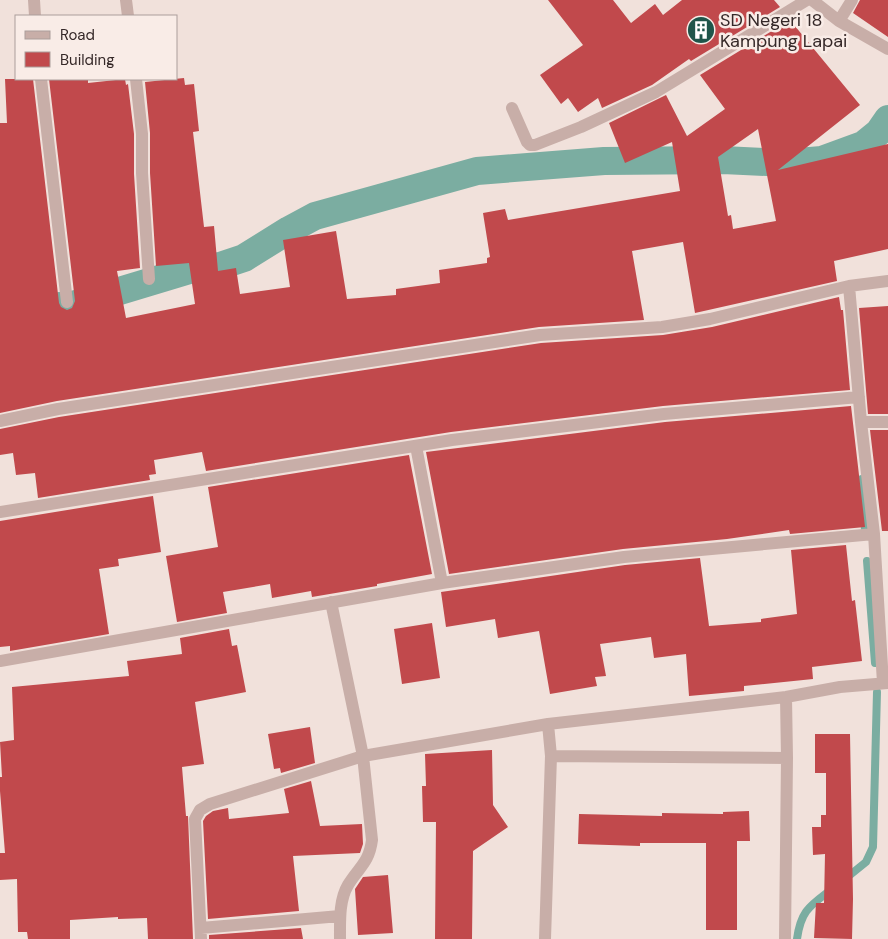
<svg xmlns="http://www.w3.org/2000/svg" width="888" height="939" viewBox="0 0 888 939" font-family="'DM Sans',sans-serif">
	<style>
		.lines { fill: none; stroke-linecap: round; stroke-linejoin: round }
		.stream { stroke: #7bada1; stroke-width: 8 }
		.canal { stroke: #7bada1; stroke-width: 28 }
		.building { fill: #c1494c; fill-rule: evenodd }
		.minor { stroke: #c8aea8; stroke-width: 12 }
		.labels { text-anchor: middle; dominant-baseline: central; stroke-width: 5; stroke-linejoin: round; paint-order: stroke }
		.poi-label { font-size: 18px; fill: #352828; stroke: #f9ece7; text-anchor: start }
	</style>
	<rect width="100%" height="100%" fill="#f1e1db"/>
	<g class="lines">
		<path class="stream" d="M 862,479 L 865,530
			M 867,561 L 875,663
			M 845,879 L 866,862 L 873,847 L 877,692
			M 797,939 C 801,910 810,906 832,889"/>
		<path class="canal" d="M 0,319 L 13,315 L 23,309 L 73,305 L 199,267 L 220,266 L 244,258 L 289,230 L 315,216 L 477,171 L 604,161 L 723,160 L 786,163 L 822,160 L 863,145 L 879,132 L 888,119"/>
	</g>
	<path class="building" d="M 548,0 L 613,0 L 631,23 L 655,4 L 663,15 L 682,0 L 774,0 L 780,7 L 691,61 L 689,59 L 652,85 L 602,108 L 598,98 L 578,112 L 568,98 L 561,104 L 540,75 L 583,45 Z
		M 860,0 L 888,0 L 888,37 L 853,13 Z
		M 790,20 L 860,105 L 778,170 L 888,144 L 888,249 L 834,261 L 837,281 L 695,313 L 683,242 L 632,251 L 644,320 L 539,327 L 57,401 L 0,413 L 0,123 L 7,123 L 5,79 L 33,79 L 59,303 L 61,307 L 67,310 L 72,308 L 75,301 L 49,79 L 88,79 L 88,83 L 125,79 L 126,85 L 128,84 L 134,134 L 134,174 L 140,268 L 117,271 L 126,318 L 195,304 L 189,263 L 156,266 L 150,173 L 150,133 L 145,82 L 184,78 L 185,85 L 194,84 L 199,131 L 193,132 L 204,227 L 214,226 L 218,271 L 236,268 L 240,294 L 290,287 L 283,240 L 336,231 L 347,299 L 396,295 L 396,289 L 440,283 L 439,270 L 487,263 L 487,258 L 490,257 L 483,213 L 505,209 L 508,220 L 680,191 L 672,142 L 625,163 L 609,123 L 666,95 L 687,136 L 725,109 L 700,75 ZM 758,129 L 776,221 L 733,229 L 731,215 L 728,216 L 718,157 Z
		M 839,297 L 841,310 L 843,310 L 850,390 L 663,406 L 451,432 L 206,471 L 202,452 L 154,460 L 156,474 L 149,475 L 150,480 L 38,498 L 35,473 L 16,475 L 13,453 L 0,455 L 0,429 L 59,417 L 541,343 L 663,335 L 712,327 Z
		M 888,306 L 888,414 L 868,414 L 859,308 Z
		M 851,406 L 865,527 L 790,534 L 789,530 L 727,539 L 623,549 L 449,574 L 426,452 L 665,422 Z
		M 870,430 L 888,430 L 888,531 L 882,531 Z
		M 409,455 L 432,574 L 377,584 L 377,586 L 312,597 L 311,591 L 272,598 L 270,584 L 223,592 L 227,613 L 177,622 L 166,556 L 218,547 L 208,487 Z
		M 153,496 L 161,552 L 118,559 L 119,566 L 99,569 L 109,634 L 10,651 L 10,646 L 0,647 L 0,521 Z
		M 846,545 L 852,601 L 855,600 L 862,661 L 812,667 L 813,679 L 744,686 L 744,691 L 689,696 L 686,654 L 654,658 L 651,637 L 600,644 L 606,676 L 595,677 L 597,686 L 550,694 L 539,631 L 498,638 L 495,619 L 446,627 L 441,592 L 625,565 L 700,558 L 709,626 L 761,622 L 761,619 L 797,614 L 791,550 Z
		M 432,623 L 440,678 L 402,684 L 394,629 Z
		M 229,629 L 232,646 L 237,645 L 246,692 L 195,702 L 204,764 L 182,767 L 186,816 L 188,816 L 193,939 L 148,939 L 147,918 L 118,919 L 118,917 L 70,920 L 70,939 L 28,939 L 27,932 L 18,932 L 17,879 L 0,880 L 0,853 L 5,853 L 0,791 L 0,777 L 2,777 L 0,742 L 14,740 L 12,687 L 129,676 L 127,661 L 182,654 L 180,638 Z
		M 310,727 L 315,763 L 281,773 L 280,768 L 274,769 L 268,734 Z
		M 815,734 L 850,734 L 853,899 L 852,939 L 814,938 L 816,903 L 824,903 L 825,854 L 813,855 L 812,827 L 821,827 L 821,815 L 826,815 L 826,773 L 815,773 Z
		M 492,750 L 493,805 L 508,827 L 473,851 L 472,939 L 435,939 L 436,822 L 423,822 L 422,786 L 426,786 L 425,754 Z
		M 311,781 L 320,826 L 362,824 L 363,844 L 360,853 L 293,856 L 299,911 L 208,919 L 203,821 L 206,816 L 213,811 L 228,808 L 229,819 L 289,813 L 284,789 Z
		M 749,811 L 750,841 L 737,841 L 737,930 L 706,930 L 706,843 L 640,843 L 640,846 L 578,844 L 579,814 L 662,816 L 662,813 L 723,814 L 723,812 Z
		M 388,875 L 393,933 L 358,935 L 355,889 L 363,877 Z
		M 301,928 L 303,939 L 209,939 L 209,935 Z"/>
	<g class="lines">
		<path class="minor" d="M 34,0 L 35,16
			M 126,0 L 128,16
			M 812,0 L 839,21 L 888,49
			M 839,21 L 852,0
			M 41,79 L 67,302
			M 136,79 L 142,134 L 142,173 L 149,279
			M 512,108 L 527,142 L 530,145 L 535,145 L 581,127 L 656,92 L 807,0
			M 849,286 L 861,422 L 874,534 L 883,683
			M 0,421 L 58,409 L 540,335 L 662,327 L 710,319 L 849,286 L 888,281
			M 861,422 L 888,422
			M 416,446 L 442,583
			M 0,512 L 452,440 L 664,414 L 859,397
			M 331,602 L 363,756 L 548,724 L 786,697 L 840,687 L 888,683
			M 0,661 L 442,583 L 624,557 L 874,534
			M 551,756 L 787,758
			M 201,928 L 340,916
			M 201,939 L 195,819 L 200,810 L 210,804 L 363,756 L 372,840 C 369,863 359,867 348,885 C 339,900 340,921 340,939
			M 545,939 L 551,756 L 548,724
			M 785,939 L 787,758 L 786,697"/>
	</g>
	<defs>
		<symbol id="building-disc" viewBox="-11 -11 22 22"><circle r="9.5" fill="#1f554a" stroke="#f9ece7"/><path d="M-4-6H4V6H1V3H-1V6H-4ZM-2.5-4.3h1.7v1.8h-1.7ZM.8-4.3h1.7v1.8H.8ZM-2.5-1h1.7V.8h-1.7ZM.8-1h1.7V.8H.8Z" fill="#fff"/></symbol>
	</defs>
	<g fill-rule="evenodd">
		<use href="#building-disc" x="685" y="14" width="32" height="32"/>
	</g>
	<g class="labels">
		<g class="poi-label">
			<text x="720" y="20">SD Negeri 18<tspan x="720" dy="21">Kampung Lapai</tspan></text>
		</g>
	</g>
	<rect x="15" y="15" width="162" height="65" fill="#f9ece7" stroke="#ab9e9b"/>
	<rect x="25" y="31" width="25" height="8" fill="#c8aea8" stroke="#ab9e9b"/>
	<text x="60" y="40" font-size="15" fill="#352828">Road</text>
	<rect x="25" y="52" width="25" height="15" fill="#c1494c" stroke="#ab9e9b"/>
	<text x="60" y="65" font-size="15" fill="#352828">Building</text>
</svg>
